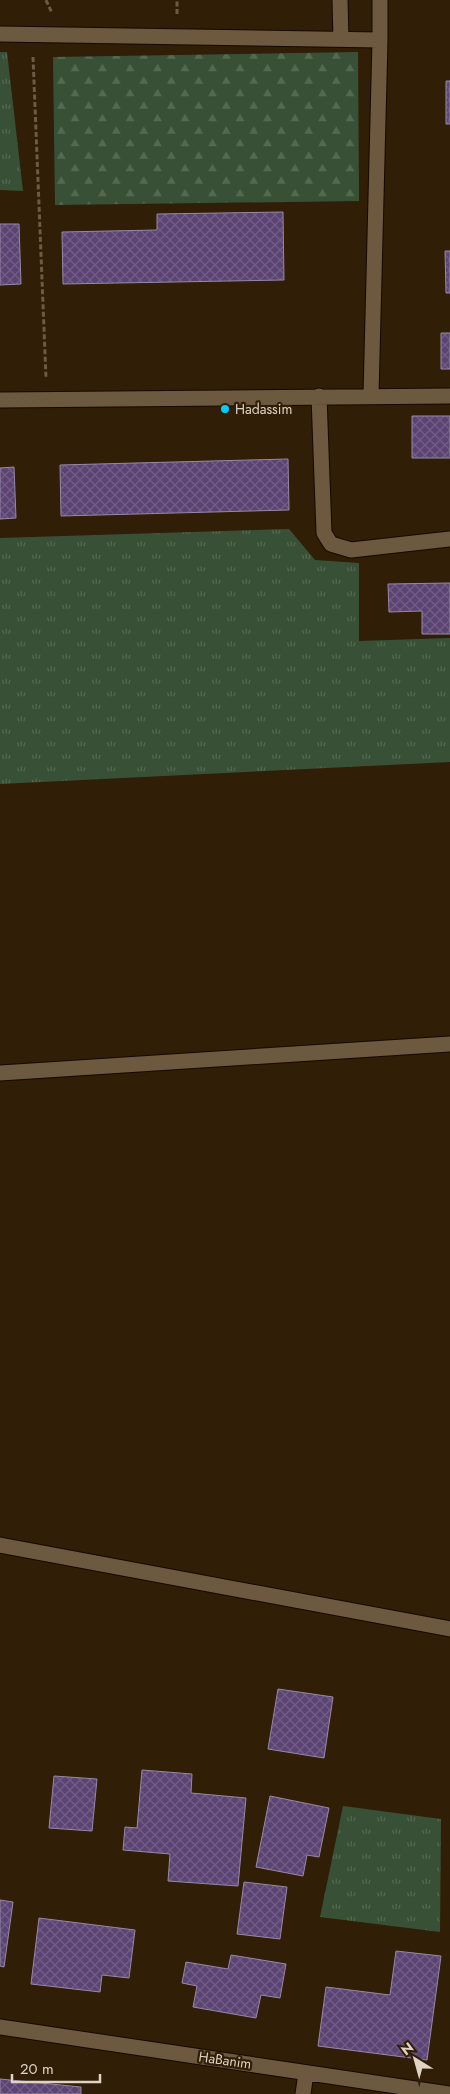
<svg xmlns="http://www.w3.org/2000/svg" width="450" height="2094" viewBox="0 0 450 2094" font-family="Jost,sans-serif">
	<style>
		.grass { fill: url(#grass-tufts) }
		.forest { fill: url(#forest-firs) }
		.building { fill: url(#building-cross-hatch); stroke: #9789a6 }
		.lines { fill: none; stroke-linecap: round; stroke-linejoin: round }
		.minor-casing { stroke: #170800; stroke-width: 17 }
		.path { stroke: #6b5b47; stroke-width: 3; stroke-dasharray: 5 2.5; stroke-linecap: butt }
		.minor { stroke: #6d5940; stroke-width: 15 }
		.poi-dot { fill: #05cbf9; stroke: #301e06; stroke-width: 2 }
		.labels { text-anchor: middle; dominant-baseline: central; stroke-width: 4.5; stroke-linejoin: round; paint-order: stroke }
		.poi-label { font-size: 14px; fill: #ded3c5; stroke: #301e06; text-anchor: start }
		.street-label { font-size: 14px; fill: #ded3c5; stroke: #301e06 }
	</style>
	<defs>
		<pattern id="grass-tufts" width="24" height="20" patternUnits="userSpaceOnUse" patternTransform="scale(1.25)"><rect width="24" height="20" fill="#385136"/><path d="M3 7l-1-3M5 7V3M7 7l1-3M15 17l-1-3M17 17v-4M19 17l1-3" fill="none" stroke="#546952"/></pattern>
		<pattern id="forest-firs" width="22" height="20" patternUnits="userSpaceOnUse" patternTransform="scale(1.25)"><rect width="22" height="20" fill="#385136"/><path d="M5 1l3.5 6h-7zM16 11l3.5 6h-7z" fill="#546952"/></pattern>
		<pattern id="building-cross-hatch" width="8" height="8" patternUnits="userSpaceOnUse" patternTransform="scale(1.25)"><rect width="8" height="8" fill="#5b4373"/><path d="M0 0l8 8M0 8l8-8" fill="none" stroke="#725d85"/></pattern>
	</defs>
	<rect width="100%" height="100%" fill="#301e06"/>
	<path class="grass" d="M 0,52 L 7,52 L 23,191 L 0,190 Z
		M 289,529 L 315,560 L 359,563 L 359,641 L 450,638 L 450,762 L 0,784 L 0,538 Z
		M 343,1806 L 441,1819 L 440,1932 L 320,1917 Z"/>
	<path class="forest" d="M 358,52 L 359,201 L 55,205 L 53,57 Z"/>
	<path class="building" d="M 446,81 L 450,81 L 450,124 L 446,124 Z
		M 283,212 L 284,280 L 63,284 L 62,232 L 157,230 L 157,214 Z
		M 0,224 L 19,224 L 21,284 L 0,285 Z
		M 445,251 L 450,251 L 450,293 L 446,293 Z
		M 441,333 L 450,333 L 450,369 L 441,369 Z
		M 412,416 L 450,416 L 450,458 L 412,458 Z
		M 288,459 L 289,510 L 61,516 L 60,465 Z
		M 14,467 L 16,518 L 0,519 L 0,468 Z
		M 450,583 L 450,634 L 422,634 L 422,611 L 389,612 L 388,584 Z
		M 278,1689 L 333,1697 L 324,1758 L 268,1749 Z
		M 142,1770 L 192,1774 L 191,1793 L 246,1798 L 238,1886 L 168,1881 L 170,1854 L 123,1850 L 125,1827 L 137,1828 Z
		M 54,1776 L 97,1779 L 92,1831 L 49,1828 Z
		M 270,1796 L 329,1808 L 319,1857 L 307,1855 L 303,1876 L 256,1867 Z
		M 244,1882 L 287,1887 L 280,1939 L 237,1934 Z
		M 0,1900 L 13,1902 L 4,1967 L 0,1966 Z
		M 39,1918 L 135,1930 L 129,1978 L 102,1975 L 100,1992 L 31,1984 Z
		M 396,1951 L 441,1956 L 427,2060 L 318,2046 L 326,1987 L 390,1995 Z
		M 231,1955 L 286,1964 L 280,1998 L 261,1995 L 256,2018 L 193,2007 L 197,1986 L 182,1983 L 186,1962 L 228,1969 Z
		M 0,2079 L 81,2087 L 81,2094 L 0,2094 Z"/>
	<g class="lines">
		<defs>
			<path id="minor" d="M 340,0 L 341,39
				M 0,34 L 380,40 L 371,395
				M 380,40 L 380,0
				M 319,396 L 324,533 L 331,544 L 351,550 L 450,539
				M 0,400 L 450,396
				M 0,1073 L 450,1044
				M 0,1545 L 450,1629
				M 0,2027 L 450,2094
				M 303,2094 L 306,2073"/>
		</defs>
		<use href="#minor" class="minor-casing"/>
		<path class="path" d="M 46,0 L 52,13
			M 177,14 L 177,0
			M 33,57 L 46,378"/>
		<use href="#minor" class="minor"/>
	</g>
	<circle class="poi-dot" cx="225" cy="409" r="5"/>
	<g class="labels">
		<g class="poi-label">
			<text x="235" y="409">Hadassim</text>
		</g>
		<g class="street-label">
			<text transform="translate(225 2060) rotate(8)">HaBanim</text>
		</g>
	</g>
	<g transform="translate(415 2059) rotate(323)" stroke="#301e06" stroke-width="4" paint-order="stroke">
	<path d="M0-4L9 19L0 12L-9 19Z" fill="#ded3c5"/>
	<text y="-8" font-size="14" font-weight="bold" text-anchor="middle" fill="#ded3c5">N</text>
	</g>
	<path d="M12 2074v8h88v-8" fill="none" stroke="#ded3c5" stroke-width="2.5"/>
	<text x="20" y="2074" font-size="15" fill="#ded3c5" stroke="#301e06" stroke-width="4" paint-order="stroke">20 m</text>
</svg>
